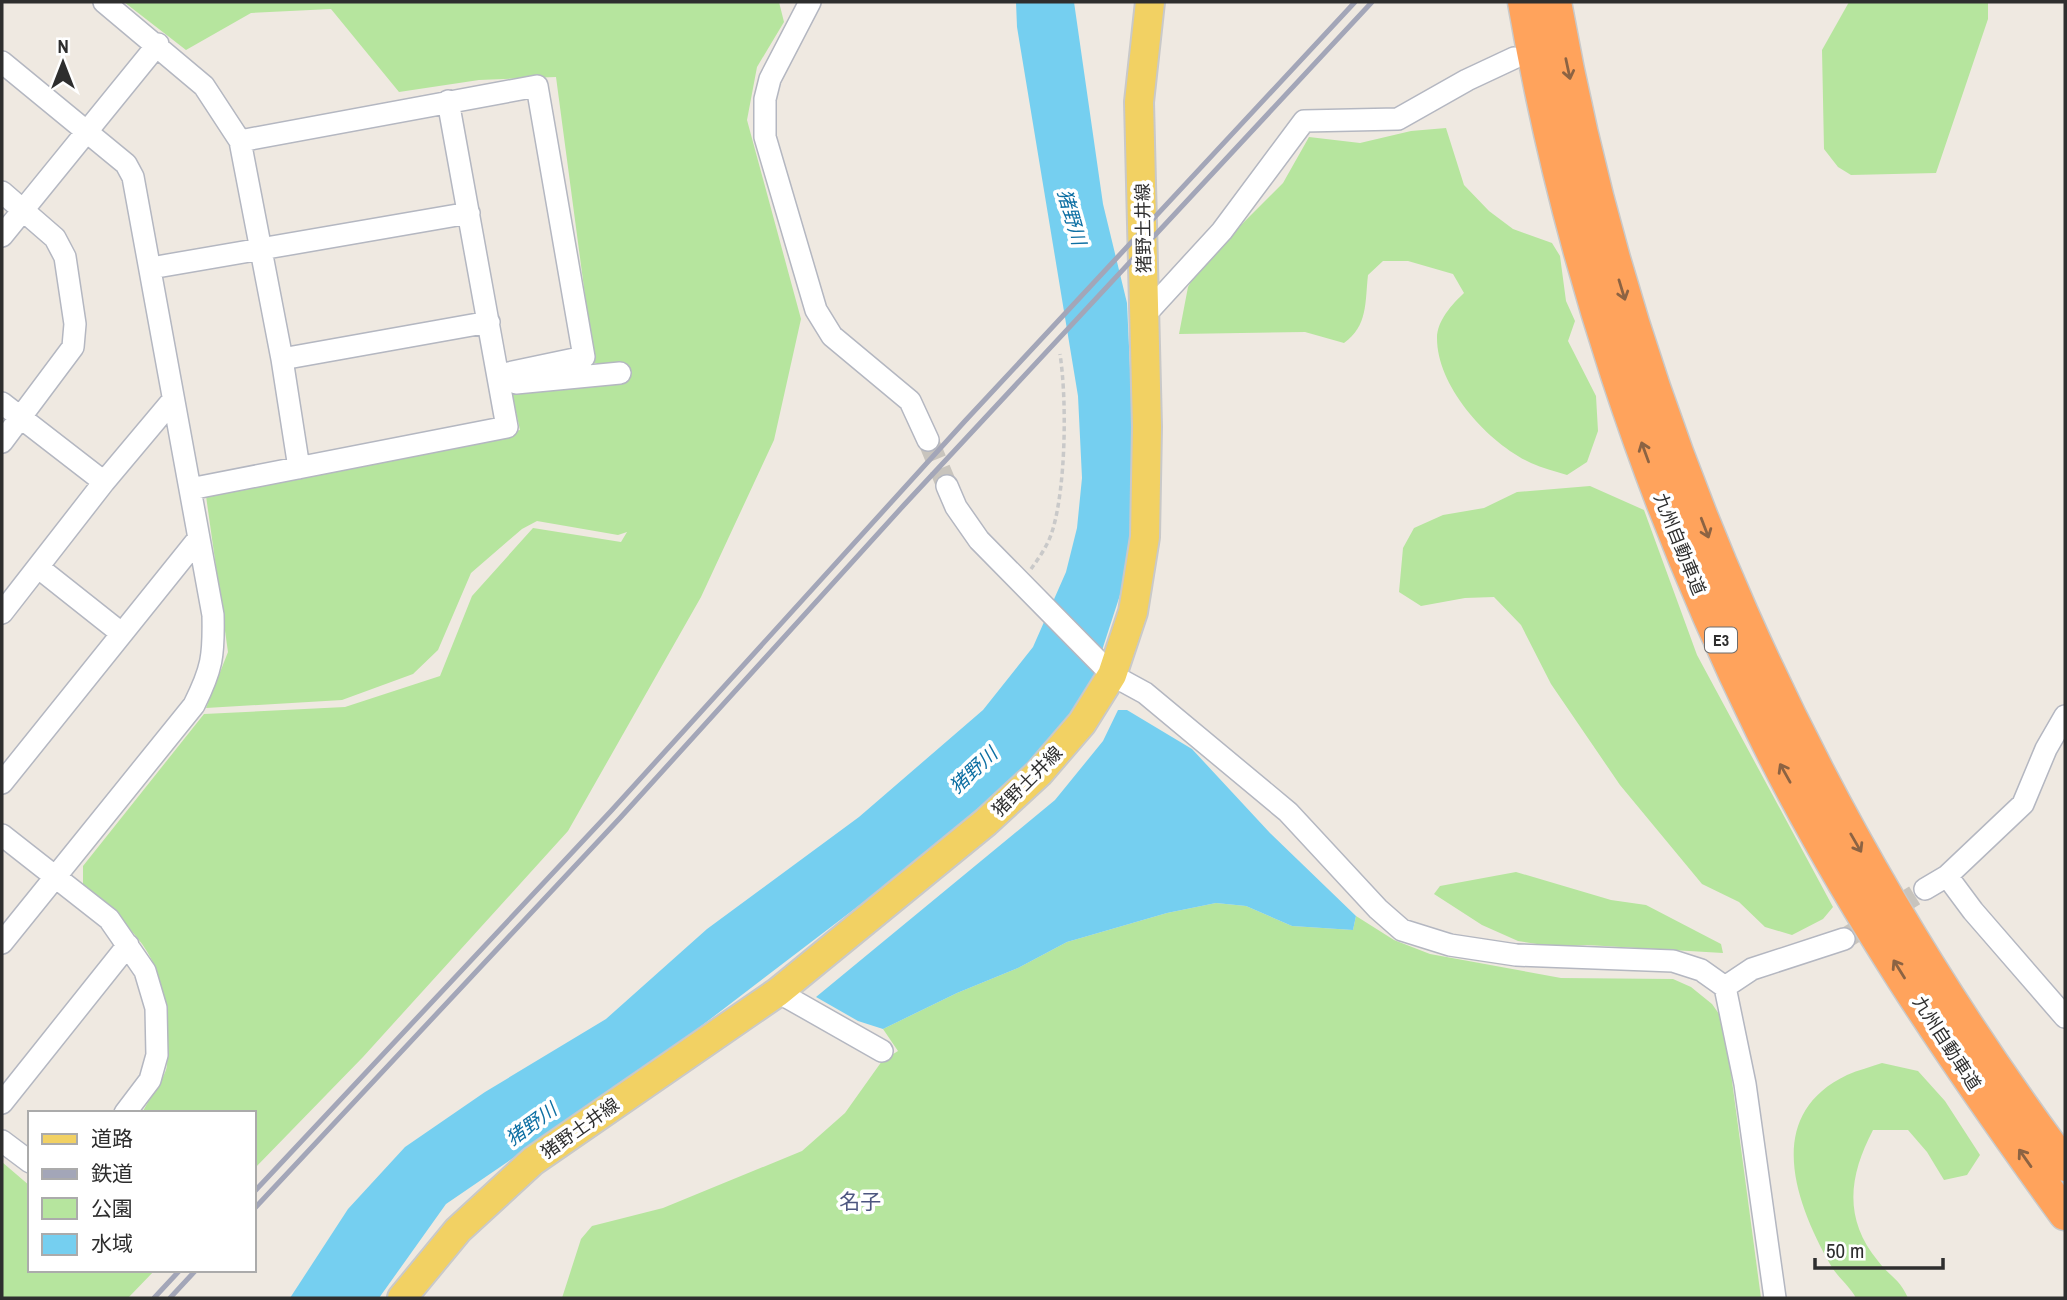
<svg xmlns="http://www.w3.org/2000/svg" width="2067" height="1300" viewBox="0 0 2067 1300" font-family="'Archivo Narrow','Noto Sans JP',sans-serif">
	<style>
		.green { fill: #b6e59e }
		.water { fill: #75cff0 }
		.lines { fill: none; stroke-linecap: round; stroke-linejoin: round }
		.minor-tunnel { stroke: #c8c4bd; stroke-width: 21; stroke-dasharray: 21 10; stroke-linecap: butt }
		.minor-casing { stroke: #b4b7c1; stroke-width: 24 }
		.major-casing { stroke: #c9c9c9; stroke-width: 32 }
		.highway-casing { stroke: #c9c9c9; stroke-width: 35 }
		.path { stroke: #c9c9c9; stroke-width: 3.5; stroke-dasharray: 5 3.5; stroke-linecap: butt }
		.minor { stroke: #fff; stroke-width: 21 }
		.major { stroke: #f2d163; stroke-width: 28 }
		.highway { stroke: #ffa35c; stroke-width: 32 }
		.rail { stroke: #a3a6b8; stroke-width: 5 }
		.oneway { stroke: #8c6343 }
		.labels { text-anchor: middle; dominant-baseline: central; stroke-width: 7; stroke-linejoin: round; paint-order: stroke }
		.shield { fill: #fff; stroke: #6d6d6d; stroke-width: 2 }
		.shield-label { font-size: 16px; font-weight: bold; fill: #2e2e2e }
		.street-label { font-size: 18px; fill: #2e2e2e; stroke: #fff }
		.water-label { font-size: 19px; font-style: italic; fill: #0d6fa3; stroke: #fff }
		.quarter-label { font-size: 21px; fill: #4d5680; stroke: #fff }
	</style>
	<rect width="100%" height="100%" fill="#efe9e1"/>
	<path class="green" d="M 124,2 L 779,2 L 784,22 L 757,67 L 747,120 L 801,319 L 774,440 L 701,597 L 568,831 L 363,1057 L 254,1169 L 254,1113 L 142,1113 C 149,1099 161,1084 166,1070 C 169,1059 166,1043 166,1032 C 166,957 138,932 83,888 L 83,866 L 204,714 L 345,707 L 440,676 L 472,596 L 533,528 L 621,542 L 627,532 L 618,535 L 537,521 L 522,529 L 471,573 L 438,650 L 413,674 L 342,700 L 206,708 L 228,652 L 206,496 L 520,430 L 512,394 L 595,387 L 592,368 L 610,364 L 594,363 L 556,77 L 479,80 L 399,92 L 331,9 L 251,13 L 186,50 Z
		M 1849,2 L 1988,2 L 1988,19 L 1936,173 L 1851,175 L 1838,167 L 1824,149 L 1822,50 Z
		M 1446,128 L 1464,185 L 1489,211 L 1513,229 L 1552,243 L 1560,256 L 1566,301 L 1575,321 L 1568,341 L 1596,396 L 1598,431 L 1587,462 L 1567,475 C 1555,471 1542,468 1531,463 C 1488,443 1437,387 1437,338 C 1437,321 1452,304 1464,293 L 1453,274 L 1408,261 L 1383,261 L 1368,275 C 1365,302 1368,326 1344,343 L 1305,332 L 1179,334 L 1188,287 L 1200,266 L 1283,183 L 1309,137 L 1360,143 L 1411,131 Z
		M 1590,486 L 1644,510 L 1697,655 L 1833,907 L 1823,919 L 1792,935 L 1765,927 L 1739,902 L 1702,884 L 1620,785 L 1551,684 L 1521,625 L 1494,597 L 1465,598 L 1421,606 L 1399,592 L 1403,548 L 1414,528 L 1443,515 L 1484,508 L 1517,492 Z
		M 1516,872 L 1611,900 L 1646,905 L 1721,944 L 1723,953 L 1587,945 L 1556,947 L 1518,941 L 1482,925 L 1434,894 L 1440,886 Z
		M 1216,903 L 1246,906 L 1292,926 L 1353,930 L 1356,916 L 1394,940 L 1430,954 L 1561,978 L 1673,979 L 1691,987 L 1712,1004 L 1724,1021 L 1761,1298 L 562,1298 L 581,1239 L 592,1226 L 663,1208 L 802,1151 L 845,1113 L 882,1061 L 898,1051 L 883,1029 L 957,993 L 1018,968 L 1067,942 L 1167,913 Z
		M 1882,1063 L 1918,1071 L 1945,1101 L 1980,1155 L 1967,1175 L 1944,1180 L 1927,1152 L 1908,1130 L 1873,1130 C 1849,1176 1843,1218 1878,1261 C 1890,1277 1899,1278 1908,1298 L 1856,1298 C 1849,1285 1837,1277 1830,1264 C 1795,1202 1763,1115 1847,1075 C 1858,1070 1871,1067 1882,1063 Z
		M 2,1162 L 30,1186 L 30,1270 L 155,1270 L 128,1298 L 2,1298 Z"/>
	<path class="water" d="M 1016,2 L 1074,2 L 1103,204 L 1127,303 L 1135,478 L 1133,555 L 1093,678 L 1075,708 L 1016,776 L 903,872 L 658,1059 L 446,1204 L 379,1298 L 290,1298 L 348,1209 L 405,1147 L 485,1092 L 606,1019 L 707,929 L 859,817 L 983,710 L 1033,647 L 1066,572 L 1077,528 L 1082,478 L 1078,396 L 1017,27 Z
		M 1118,710 L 1127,710 L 1192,749 L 1270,833 L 1356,916 L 1353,930 L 1292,926 L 1246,906 L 1216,903 L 1167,913 L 1067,942 L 1018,968 L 957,993 L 883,1029 L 858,1021 L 816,997 L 1055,800 L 1103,741 Z"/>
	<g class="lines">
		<path class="minor-tunnel" d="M 928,440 L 947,486
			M 1844,939 L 1925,889"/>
		<defs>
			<path id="minor" d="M 104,2 L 204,86 L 240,141 L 282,359 L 299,468
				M 810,2 L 770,79 L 765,99 L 765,137 L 816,310 L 832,336 L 910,401 L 928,440
				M 2,62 L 126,164 L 133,177 L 213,615 C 214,656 212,669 194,705 L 2,943
				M 240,141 L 537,86 L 584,357 L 499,375
				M 2,192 L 55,238 L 65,257 L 75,324 L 73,347 L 2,442
				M 2,236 L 158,44
				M 151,268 L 469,213
				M 1145,315 L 1222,231 L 1304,121 L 1398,119 L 1467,80 L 1514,58
				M 282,359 L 489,322
				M 516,383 L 620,373
				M 2,403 L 104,482
				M 947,486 L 956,507 L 979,540 L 1112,675 L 1145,693 L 1288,812 L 1378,909 L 1402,930 L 1450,945 L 1516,955 L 1673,961 L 1701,970 L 1725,987 L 1745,1084 L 1775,1298
				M 190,489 L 507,427 L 448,101
				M 39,568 L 121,633
				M 2,613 L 104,482 L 172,401
				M 2,783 L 198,539
				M 2,835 L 109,919 L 145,971 L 156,1008 L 157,1055 L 150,1080 L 125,1113
				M 1947,876 L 1973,911 L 2065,1017
				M 1925,889 L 1947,876 L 2023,804 L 2046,749 L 2065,716
				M 1725,987 L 1752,969 L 1844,939
				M 778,992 L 882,1051
				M 2,1103 L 128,945
				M 2,1141 L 30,1162"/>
			<path id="major" d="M 402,1298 L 458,1230 L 533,1161 L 778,992 L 986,822 L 1039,773 L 1082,723 L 1112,675 L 1133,612 L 1145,537 L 1147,427 L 1139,102 L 1150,2"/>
			<path id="highway" d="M 1524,2 C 1567,253 1649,500 1761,729 C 1844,900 1954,1061 2065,1214
				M 1555,2 C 1630,425 1809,821 2065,1165"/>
		</defs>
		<use href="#minor" class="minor-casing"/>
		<use href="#major" class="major-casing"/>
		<use href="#highway" class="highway-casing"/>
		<path class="path" d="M 1031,569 C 1039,558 1048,545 1052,532 C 1066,488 1067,400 1060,354"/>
		<use href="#minor" class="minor"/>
		<use href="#major" class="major"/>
		<use href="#highway" class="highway"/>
		<path class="rail" d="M 254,1192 L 611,811 L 965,421 L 1355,2
			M 254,1209 L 620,818 L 904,505 L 1372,2
			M 154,1298 L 180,1270
			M 170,1298 L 196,1270"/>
	</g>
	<defs><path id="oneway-shaft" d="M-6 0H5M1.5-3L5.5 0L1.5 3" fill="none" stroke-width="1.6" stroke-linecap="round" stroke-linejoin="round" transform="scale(1.75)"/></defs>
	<g class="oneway">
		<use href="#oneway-shaft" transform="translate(1568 69) rotate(78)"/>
		<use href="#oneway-shaft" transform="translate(1622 290) rotate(73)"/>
		<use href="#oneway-shaft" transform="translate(1645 452) rotate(-110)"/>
		<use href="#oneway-shaft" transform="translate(1705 528) rotate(69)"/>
		<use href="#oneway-shaft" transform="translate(1785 773) rotate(-119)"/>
		<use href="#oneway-shaft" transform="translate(1856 843) rotate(60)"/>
		<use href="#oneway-shaft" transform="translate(1899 969) rotate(-122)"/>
		<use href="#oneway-shaft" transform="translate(2025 1158) rotate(-125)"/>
	</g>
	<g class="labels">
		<rect class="shield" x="1705" y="627.5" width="32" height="25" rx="5"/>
		<g class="shield-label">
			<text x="1721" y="640">E3</text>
		</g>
		<g class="street-label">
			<text transform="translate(1143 228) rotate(-91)">猪野土井線</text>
			<text transform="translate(1680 544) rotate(68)">九州自動車道</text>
			<text transform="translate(1027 781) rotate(-45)">猪野土井線</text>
			<text transform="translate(1947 1043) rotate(57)">九州自動車道</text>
			<text transform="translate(580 1128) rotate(-35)">猪野土井線</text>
		</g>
		<g class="water-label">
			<text transform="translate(1072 217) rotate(74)">猪野川</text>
			<text transform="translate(973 770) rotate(-43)">猪野川</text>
			<text transform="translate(531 1124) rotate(-36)">猪野川</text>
		</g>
		<g class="quarter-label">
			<text x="860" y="1201">名子</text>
		</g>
	</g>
	<rect width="2067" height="1300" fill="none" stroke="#2e2e2e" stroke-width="7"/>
	<rect x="28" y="1111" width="228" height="161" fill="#ffffff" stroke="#ababab" stroke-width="2"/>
	<rect x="42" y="1134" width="35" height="10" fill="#f2d163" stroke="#ababab" stroke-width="2"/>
	<text x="91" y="1146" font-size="21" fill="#2e2e2e">道路</text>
	<rect x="42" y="1169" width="35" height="10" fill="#a3a6b8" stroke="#ababab" stroke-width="2"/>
	<text x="91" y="1181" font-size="21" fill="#2e2e2e">鉄道</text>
	<rect x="42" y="1198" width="35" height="21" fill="#b6e59e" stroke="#ababab" stroke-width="2"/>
	<text x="91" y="1216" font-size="21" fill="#2e2e2e">公園</text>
	<rect x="42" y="1234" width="35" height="21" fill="#75cff0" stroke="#ababab" stroke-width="2"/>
	<text x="91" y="1251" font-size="21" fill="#2e2e2e">水域</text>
	<g transform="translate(63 63)" stroke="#ffffff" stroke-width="5" paint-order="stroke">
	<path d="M0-5L12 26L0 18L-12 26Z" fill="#2e2e2e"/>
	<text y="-10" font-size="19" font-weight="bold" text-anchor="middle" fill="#2e2e2e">N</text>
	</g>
	<path d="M1815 1258v10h128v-10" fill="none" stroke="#2e2e2e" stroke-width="3.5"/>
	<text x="1826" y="1258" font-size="21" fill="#2e2e2e" stroke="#ffffff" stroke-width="5" paint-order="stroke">50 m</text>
</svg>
